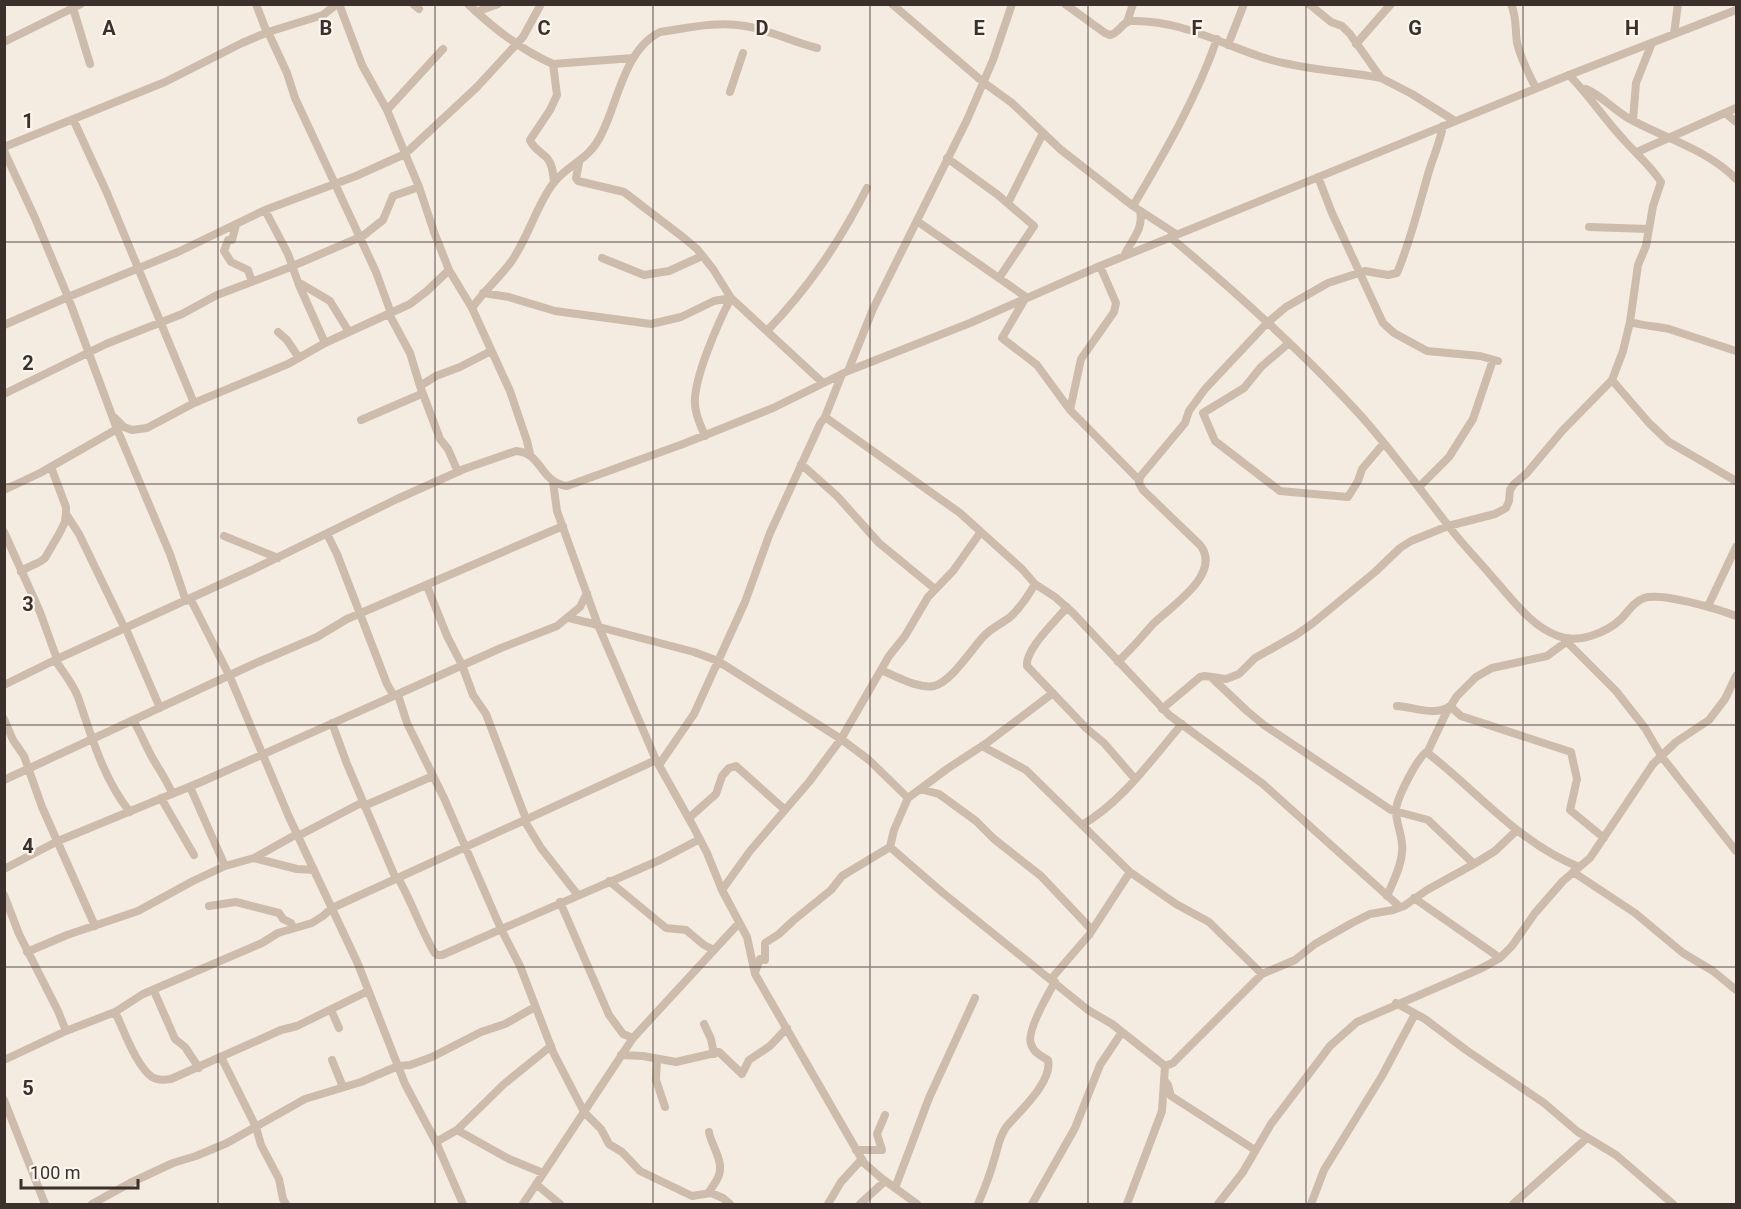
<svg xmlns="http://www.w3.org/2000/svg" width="1741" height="1209" viewBox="0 0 1741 1209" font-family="Roboto,sans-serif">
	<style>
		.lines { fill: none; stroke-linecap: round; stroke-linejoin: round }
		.minor { stroke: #cdbbac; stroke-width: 8 }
		.grid { fill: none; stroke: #3b302b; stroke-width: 1.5; stroke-opacity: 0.55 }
		.grid-label { font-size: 20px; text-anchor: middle; font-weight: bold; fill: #3b302b; stroke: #fbf5ee; stroke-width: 4.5; stroke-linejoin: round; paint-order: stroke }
	</style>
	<rect width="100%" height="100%" fill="#f4ebe1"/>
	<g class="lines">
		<path class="minor" d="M 256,4 L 267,33
			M 339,4 L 362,65 L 387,110 L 419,187 L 434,232 L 449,270 L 472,308 L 510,391 L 527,441 L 530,454
			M 413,4 L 419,9
			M 468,4 C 493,28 521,50 553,64 L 633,58
			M 892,4 L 983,82 L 1012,103 L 1060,149 L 1133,206 L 1176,234
			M 1065,4 L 1105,33 L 1110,35 C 1120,33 1122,21 1132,21 C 1183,20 1222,45 1268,59 C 1305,70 1344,71 1381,78
			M 1309,4 L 1331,22 L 1342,26 L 1350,34 L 1381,78 L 1412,94 L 1455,121
			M 1511,4 C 1517,17 1515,30 1517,43 C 1521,59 1528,73 1536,88
			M 73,8 L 90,64
			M 476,12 L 498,4
			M 1127,22 L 1133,4
			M 268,32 L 287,73 L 295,98 L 376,272 L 391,313
			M 1674,34 L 1678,4
			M 4,42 L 81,4
			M 1356,44 L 1391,4
			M 1228,45 L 1244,4
			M 553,64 L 557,95 L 550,110 L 530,140 C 533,148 541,152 547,158 C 553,165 553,174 554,182
			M 1569,75 C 1589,95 1604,119 1624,140 C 1636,154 1651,166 1661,182 L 1653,206 L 1646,246 L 1638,265 L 1630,322 L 1623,351 L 1612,380 L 1649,423 L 1669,442 L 1736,481
			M 1586,89 C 1602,96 1613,109 1628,118 C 1663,138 1707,149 1736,179
			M 730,92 L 743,53
			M 387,110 L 443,49
			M 1725,113 L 1736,122
			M 73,119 L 107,193 L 194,403
			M 1633,120 L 1636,83 L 1652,43
			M 4,147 L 165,82 L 242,43 L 268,32 L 323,15 L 337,4
			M 4,151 L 35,218 L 68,297 L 117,429 L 170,554 L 186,601
			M 1637,152 L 1736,108
			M 947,158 L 998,195 L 1034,226 L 999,278
			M 579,163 L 576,178 L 578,181 L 624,192 L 684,238 L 697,249 L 713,269 L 731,298 L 823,383
			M 1318,177 L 1332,213 L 1383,323 L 1394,333 L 1427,351 L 1480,356 L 1498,361
			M 1008,203 L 1043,133
			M 1133,206 C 1165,152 1196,99 1217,39
			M 265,210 L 288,254 L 299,285 L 325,343
			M 917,221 L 1026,297 L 1002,338 L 1037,365 L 1070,410
			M 236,225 L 232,240 L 228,240 L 224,251 L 231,262 L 248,270 L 252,282
			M 1589,227 L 1648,229
			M 1170,237 C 1237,293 1303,352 1362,417 C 1392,451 1419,488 1447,524 C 1461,543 1479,561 1494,579 C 1513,600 1531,626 1558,636 C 1578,644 1606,633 1621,619 C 1628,612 1633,602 1644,598 C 1661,592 1718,609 1736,616
			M 359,239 L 383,220 L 393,196 L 419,187
			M 1124,256 C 1131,240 1144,230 1140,211
			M 602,258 L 644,275 L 669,271 L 702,256
			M 1100,266 L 1116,303 L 1114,312 L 1081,359 L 1070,410 L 1139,480
			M 298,282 L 330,301 L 349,332
			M 483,293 L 509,297 L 555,311 L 651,324 L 681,317 L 714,301 L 731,298
			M 472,308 C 484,291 499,278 511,262 C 528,238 535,209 552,185 C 566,164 589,162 602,133 C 618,101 625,49 660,32 C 688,28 717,21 745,26 C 770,30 792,42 817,48
			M 389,314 L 410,353 L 420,386 L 440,439 L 448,449 L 458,472
			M 1630,322 C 1643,326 1656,326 1669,329 L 1736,351
			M 4,325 L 68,297 L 178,252 L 265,210 L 356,176 L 405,154 L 477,87 L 523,37 L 541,4
			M 767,331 C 809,287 839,243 867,188
			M 278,332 L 287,340 L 299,358
			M 1289,343 L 1261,367 L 1244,388 L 1203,413 L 1215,441 L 1280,491 L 1348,497 L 1358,481 L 1362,469 L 1384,443
			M 848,371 L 873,309 L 967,120 L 993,60 L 1012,4
			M 420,386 L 436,376 L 460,367 L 491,351
			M 4,394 L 106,344 L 182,314 L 217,295 L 288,268 L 358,238
			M 825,417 L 960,513 L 1022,569 L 1035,584 L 1055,597 L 1072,612 L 1169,715 L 1263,784 L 1400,907
			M 115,418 L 124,427 L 132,430 L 147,428 L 194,403 L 288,364 L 325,343 L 410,304 L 427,291 L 449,270
			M 361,420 L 419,395
			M 705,436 C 701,426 695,415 695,404 C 693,379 719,321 731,298
			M 801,464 L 837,496 L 879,543 L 935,589
			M 553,482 L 557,511 L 598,625 L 656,760 L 693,826 L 707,853 L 722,890 L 747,937 L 755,974 L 864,1163 L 880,1177 L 917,1204
			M 1419,487 L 1449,457 L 1473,419 L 1493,360
			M 4,490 L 40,473 L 117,429
			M 66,514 L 79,534 L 125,629
			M 4,532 L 40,612 L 57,659
			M 327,534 L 337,554 L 387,684 L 394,696
			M 224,536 L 278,558
			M 21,572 C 28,565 38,565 45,558 L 59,534 L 65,522 L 66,514 L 66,507 L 51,467
			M 427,586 L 447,636 L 462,665 L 473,695 L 486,714 L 526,819
			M 190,598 L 230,677 L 289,817 L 358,964 L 405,1084 L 436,1142 L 463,1204
			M 1708,606 L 1736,547
			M 1067,607 C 1056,621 1025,649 1027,666 L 1086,728 L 1104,743 L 1135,779
			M 569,618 L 598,625
			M 599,627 L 694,652 L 718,661 L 841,739 L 869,760 L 908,798
			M 126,629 L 160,708
			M 1563,638 L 1616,691 L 1645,728 L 1662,757 L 1736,851
			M 1566,642 L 1547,656 L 1492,668 L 1476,677 L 1457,696 L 1446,713 L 1428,751 L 1429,754 C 1479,793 1519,843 1579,867
			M 55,660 C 63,672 75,686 79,700 C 92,738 104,780 130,812
			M 1118,662 C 1130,650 1142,637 1153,624 C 1170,607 1223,574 1200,545 L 1143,490 L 1139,483 L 1140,477 L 1185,423 L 1189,411 L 1205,389 L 1267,323 L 1286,307 L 1328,283 L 1365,271 L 1388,275 L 1397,273 C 1411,240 1419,205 1429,171 C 1434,155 1440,142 1443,126
			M 881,670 C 896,676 918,689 934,686 C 951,682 971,650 983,637 C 991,628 1001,624 1009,618 C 1020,609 1028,596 1035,584
			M 1212,678 L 1247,711 L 1264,725 L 1391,810 L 1428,820 L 1474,864
			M 4,685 L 57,659 L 252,570 L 397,499 L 464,469 L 516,451 C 543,453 539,482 567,486 L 683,444 L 773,408 L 848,371 L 970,323 L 1100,266 L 1569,75 L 1736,10
			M 1053,693 L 988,742 L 947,769 L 908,798 L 894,830 L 890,847 L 943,893 L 1088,1010 L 1112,1024 L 1165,1066 L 1173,1063 L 1262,974 L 1295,960 L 1315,944 L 1352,923 L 1370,914 L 1393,910 L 1404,906 L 1427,890 L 1474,864 L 1495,851 L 1516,831
			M 398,695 L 407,723 L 444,798 L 501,929 L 520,966 L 553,1052 L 584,1112 L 601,1129 L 609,1144 L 622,1152 L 640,1171 L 692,1196 L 711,1193 L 723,1198 L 730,1204
			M 1397,706 C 1414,707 1435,717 1450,706 L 1461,716 L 1571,752 L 1577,779 L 1570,810 L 1604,838
			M 1162,709 L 1200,677 L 1205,676 L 1226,679 L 1239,674 L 1255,658 L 1296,635 L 1313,623 L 1375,572 L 1400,548 L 1411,541 L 1448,526 L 1495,514 L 1506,508 L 1509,501 L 1510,490 L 1514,484 L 1527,473 L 1563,430 L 1612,380
			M 4,719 L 13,740 L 24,756 L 42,807 L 95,926
			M 133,720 C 141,733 146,747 153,759 C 160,771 167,781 172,793
			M 332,723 L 347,764 L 396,879
			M 982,746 L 1026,770 L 1130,872 L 1176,904 L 1209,922 L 1262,974
			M 659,765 L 694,714 L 745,602 L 770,533 L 820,424 L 825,417 L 842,374
			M 4,780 L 256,663 L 317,637 L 347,619 L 563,526
			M 190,787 L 225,866
			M 920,789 L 939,794 L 976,821 L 994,839 L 1041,876 L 1092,930
			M 161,798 L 194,855
			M 364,806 L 433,776
			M 689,818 L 716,794 L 722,776 L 729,768 L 736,766 L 784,809
			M 524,820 L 541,848 L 577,894
			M 1082,825 C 1123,801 1151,760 1182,724
			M 298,836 L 363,802
			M 254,858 L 297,869 L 314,870
			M 4,869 L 58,841 L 201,782 L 501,648 L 557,626 L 580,607 L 587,593
			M 1573,872 L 1635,913 L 1683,953 L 1713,971 L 1736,990
			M 398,878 C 412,902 420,928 434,952 L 437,955 L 442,955 L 660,860 L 700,839
			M 609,881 L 666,928 L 686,930 L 704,945 L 714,950
			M 722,890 L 750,851 L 809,782 L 841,739 L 889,656 L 905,636 L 928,597 L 953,571 L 980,533
			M 4,895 L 19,934 L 58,1011 L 66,1031
			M 1387,896 C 1393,882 1401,867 1402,852 C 1404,838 1396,825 1396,811 C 1396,799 1418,756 1428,751
			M 1414,898 L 1500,958
			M 560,902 L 609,1015 L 623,1034 L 633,1038
			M 209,906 L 236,902 L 279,913 L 283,919 L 291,923 L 293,928
			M 27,952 L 67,935 L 138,911 L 193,881 L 225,866 L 254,858 L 297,834
			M 755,972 L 760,959 L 765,960 L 765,943 L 779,934 L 794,920 L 831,890 L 842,876 L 890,847
			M 1051,979 L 1089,935 L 1130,872
			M 154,991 L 175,1039 L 185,1047 L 199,1068
			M 1396,1003 L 1425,1019 L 1466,1050 L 1544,1103 L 1578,1132 L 1616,1155 L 1673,1204
			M 331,1010 L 339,1028
			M 115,1012 C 124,1030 136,1066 152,1077 C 158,1081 165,1080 171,1079 L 281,1030 L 297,1026 L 368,991
			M 704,1024 L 711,1039 L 714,1054
			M 621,1055 L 643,1056 L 676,1062 L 719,1052 L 742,1074 L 749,1060 L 770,1046 L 787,1028
			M 221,1057 L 256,1127 L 261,1145 L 279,1179 L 283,1199 L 286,1204
			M 657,1059 L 656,1080 L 665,1107
			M 4,1060 L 66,1031 L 115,1012 L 143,994 L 262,943 L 278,933 L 312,923 L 323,916 L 332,908 L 656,760
			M 332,1060 L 343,1087
			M 1164,1080 L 1168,1085 L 1171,1096 L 1255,1150
			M 4,1100 L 45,1204
			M 457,1130 L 509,1159 L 543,1173
			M 436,1142 L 457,1130 L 504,1084 L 551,1046
			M 856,1150 L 882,1150 L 877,1134 L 885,1115
			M 536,1184 L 560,1204
			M 895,1188 L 929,1098 L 975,998
			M 709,1192 C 712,1187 717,1181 719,1175 C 724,1161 711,1145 709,1132
			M 92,1204 L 130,1183 L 173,1163 L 196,1156 L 227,1143 L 305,1099 L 361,1082 L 398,1066 L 410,1065 L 432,1057 L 481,1032 L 505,1024 L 535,1007
			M 523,1204 L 633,1038 L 739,923
			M 828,1204 L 841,1182 L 862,1159
			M 860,1204 L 885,1181
			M 978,1204 C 984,1190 990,1175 994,1160 C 998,1148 999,1136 1007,1126 C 1020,1111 1053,1081 1048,1060 C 1041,1056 1034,1053 1031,1044 C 1026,1032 1048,994 1055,982
			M 1032,1204 L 1075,1128 L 1100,1065 L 1122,1032
			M 1127,1204 L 1162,1111 L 1165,1066
			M 1218,1204 L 1243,1172 L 1271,1124 L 1330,1046 L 1357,1022 L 1482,968 L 1500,958 L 1512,946 L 1535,913 L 1563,881 L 1590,858 L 1653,764 L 1676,742 L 1709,720 L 1725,699 L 1736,676
			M 1311,1204 L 1324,1170 L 1382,1076 L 1415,1014
			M 1513,1204 L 1587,1138"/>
	</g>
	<path class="grid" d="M 218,4 L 218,1204M 435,4 L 435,1204M 653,4 L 653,1204M 870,4 L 870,1204M 1088,4 L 1088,1204M 1306,4 L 1306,1204M 1523,4 L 1523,1204M 4,242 L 1736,242M 4,484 L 1736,484M 4,725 L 1736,725M 4,967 L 1736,967"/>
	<g class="grid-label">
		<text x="109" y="35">A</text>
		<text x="326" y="35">B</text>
		<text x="544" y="35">C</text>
		<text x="762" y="35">D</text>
		<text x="979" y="35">E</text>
		<text x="1197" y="35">F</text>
		<text x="1415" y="35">G</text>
		<text x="1632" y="35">H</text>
		<text x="28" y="128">1</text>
		<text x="28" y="370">2</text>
		<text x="28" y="611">3</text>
		<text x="28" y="853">4</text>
		<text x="28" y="1095">5</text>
	</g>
	<rect width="1741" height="1209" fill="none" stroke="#3b302b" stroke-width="12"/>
	<path d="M21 1179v9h117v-9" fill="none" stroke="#3b302b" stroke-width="3"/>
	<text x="30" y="1179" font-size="18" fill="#3b302b" stroke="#fbf5ee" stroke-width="4.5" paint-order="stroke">100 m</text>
</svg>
